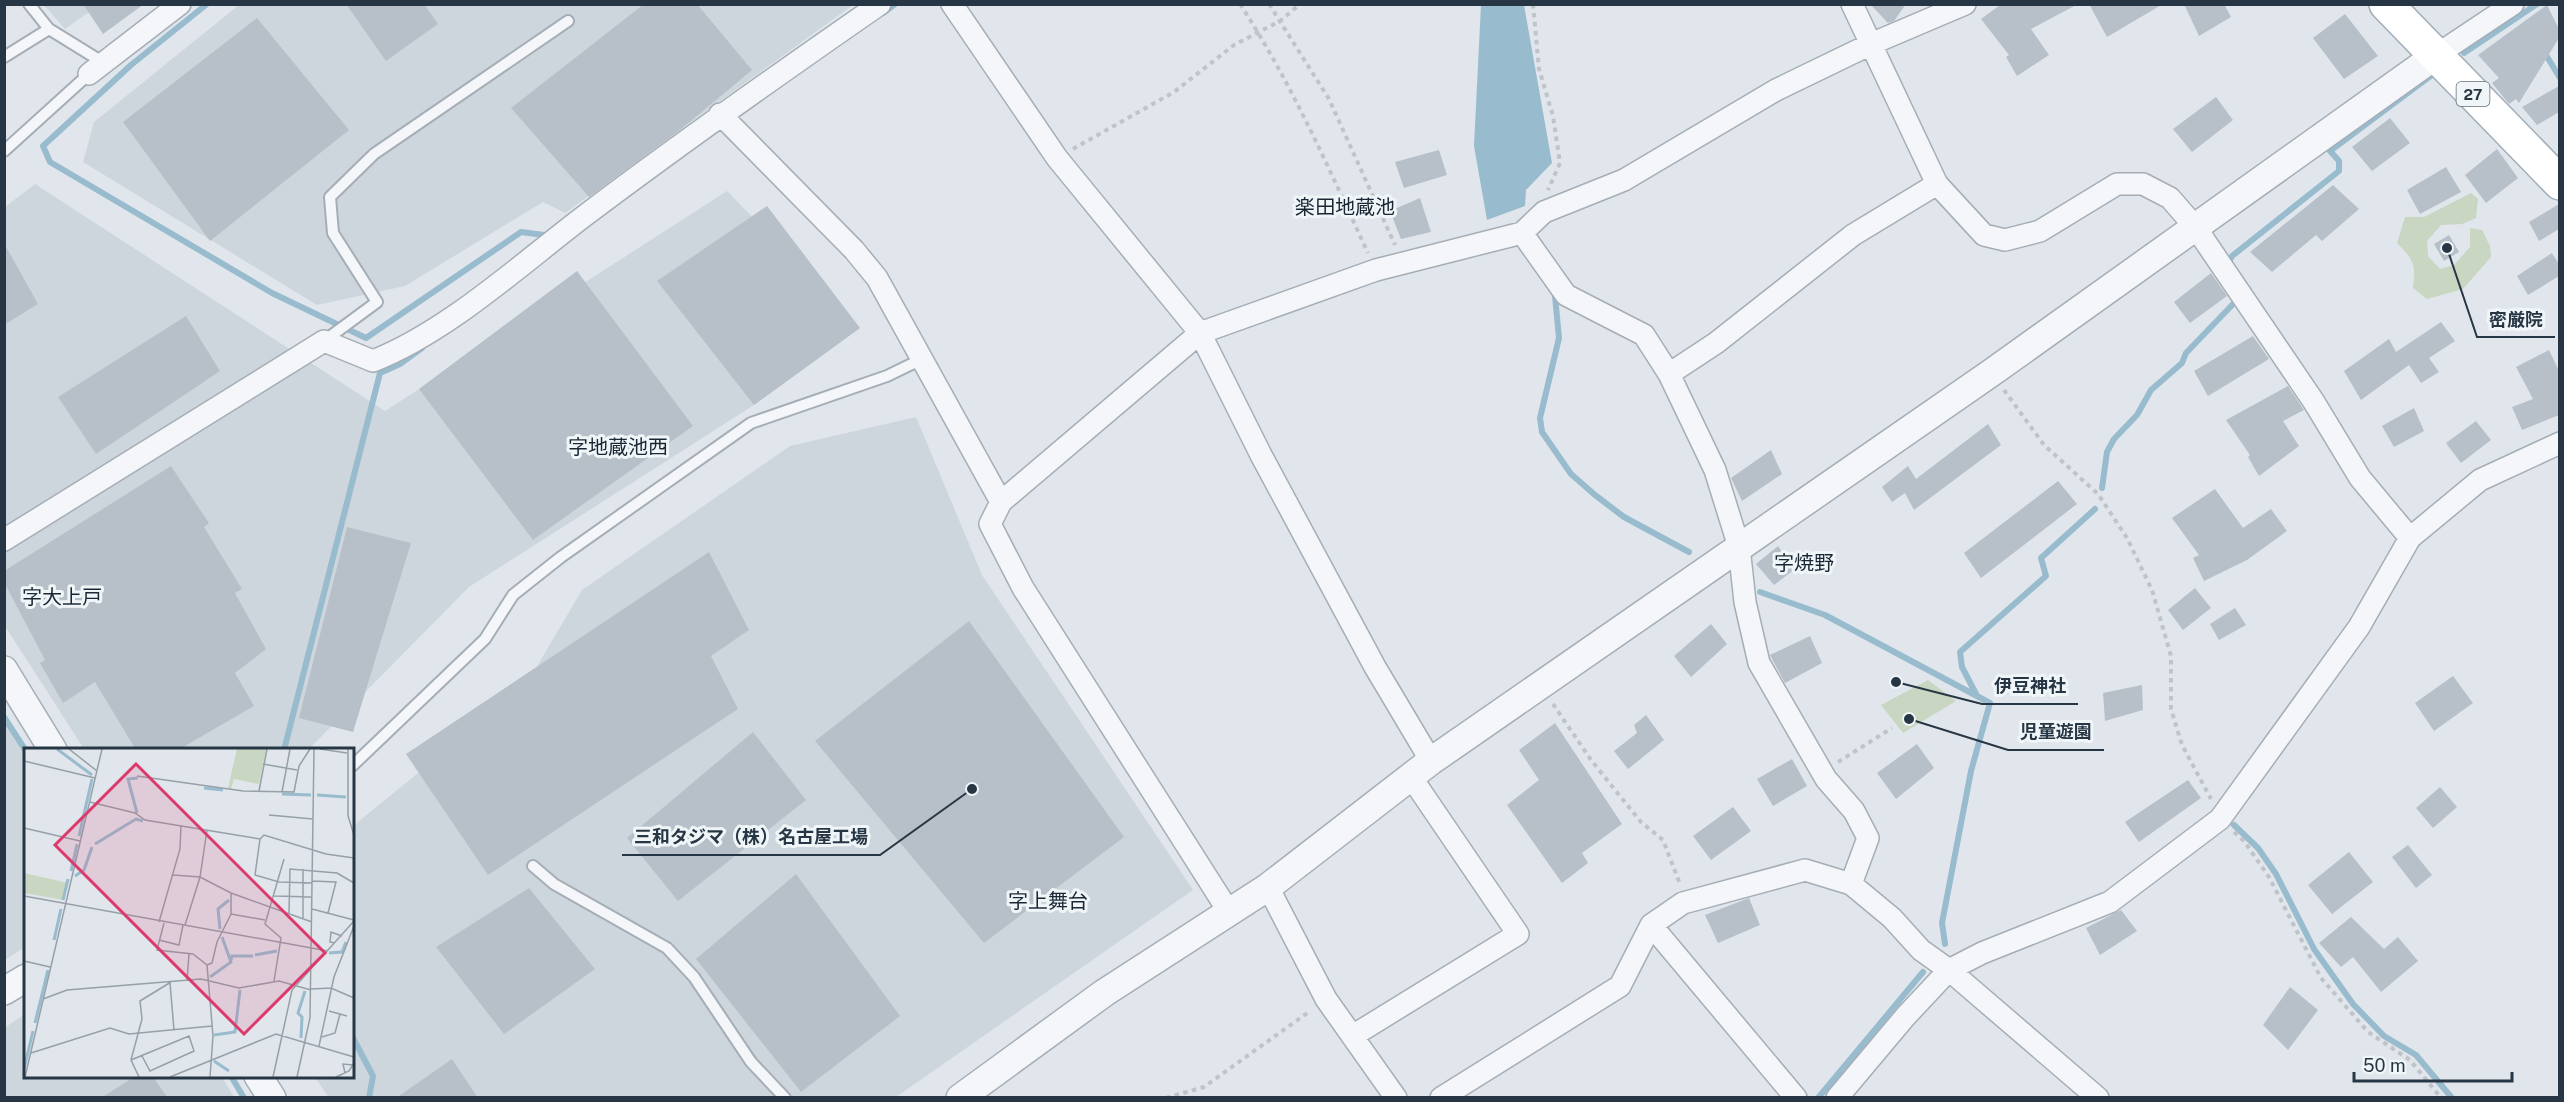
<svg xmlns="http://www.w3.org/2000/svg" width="2564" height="1102" viewBox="0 0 2564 1102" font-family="'Public Sans','Noto Sans JP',sans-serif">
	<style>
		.built { fill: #ced6dd }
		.green { fill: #c9d6c1 }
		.water { fill: #98bbce }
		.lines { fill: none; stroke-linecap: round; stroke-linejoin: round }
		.stream { stroke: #98bbce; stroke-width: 6 }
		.building { fill: #b7c0c9 }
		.service-casing { stroke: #a5aeb6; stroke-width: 14 }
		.minor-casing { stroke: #a5aeb6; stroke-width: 24 }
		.tertiary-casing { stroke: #a5aeb6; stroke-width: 30 }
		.primary-casing { stroke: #9fadb8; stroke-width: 36 }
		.path { stroke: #bfc4ca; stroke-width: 4; stroke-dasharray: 4.5 4.5; stroke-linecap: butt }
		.service { stroke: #f4f6f9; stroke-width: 10 }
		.minor { stroke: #f4f6f9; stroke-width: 21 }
		.tertiary { stroke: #f4f6f9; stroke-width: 27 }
		.primary { stroke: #fff; stroke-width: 33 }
		.labels { text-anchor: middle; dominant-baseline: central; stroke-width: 6; stroke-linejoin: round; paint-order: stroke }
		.shield { fill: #f0f5f8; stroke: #636f7a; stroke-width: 1.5 }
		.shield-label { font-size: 15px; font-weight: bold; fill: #273644 }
		.quarter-label { font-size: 20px; fill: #192735; stroke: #f0f5f8 }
		.inset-river { fill: none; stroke: #98bbce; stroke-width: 3 }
		.inset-road { fill: none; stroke: #96a0a8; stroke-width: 1.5 }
		.view { fill: #dc3a6d; fill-opacity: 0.15; stroke: #dc3a6d; stroke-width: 3 }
		.inset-edge { fill: none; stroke: #273644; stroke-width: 3 }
		.leader { fill: none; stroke: #273644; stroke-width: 2 }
		.callout-dot { fill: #273644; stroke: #f0f5f8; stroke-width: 2 }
		.callout-label { font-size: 18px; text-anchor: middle; font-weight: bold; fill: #273644; stroke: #f0f5f8; stroke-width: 6; stroke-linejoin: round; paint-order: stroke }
	</style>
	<rect width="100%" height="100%" fill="#e0e6eb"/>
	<path class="built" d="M 44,5 L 99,5 L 65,29 Z
		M 239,5 L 853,5 L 565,213 L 543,202 L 405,286 L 317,305 L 83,162 L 94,122 Z
		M 35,184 L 385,411 L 727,191 L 860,328 L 754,405 L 469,587 L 309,749 L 84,749 L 5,626 L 5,207 Z
		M 916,417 L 982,575 L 1193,890 L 896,1097 L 329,1098 L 315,1077 L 352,1076 L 353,826 L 526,685 L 582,590 L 790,446 Z
		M 5,719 L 26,753 L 25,947 L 5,960 Z
		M 25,1014 L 26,1076 L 222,1077 L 234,1097 L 5,1097 L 4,1028 Z"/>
	<path class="green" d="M 2471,193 L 2478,199 L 2476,218 L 2462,224 L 2441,225 L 2427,241 L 2428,256 L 2440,269 L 2454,265 L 2470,247 L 2470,228 L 2482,230 L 2490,246 L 2491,257 L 2463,289 L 2427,299 L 2413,288 C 2416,264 2414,260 2397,243 L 2405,217 L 2424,217 Z
		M 1928,680 L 1956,701 L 1903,733 L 1881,705 Z"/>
	<path class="water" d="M 1481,5 L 1524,5 L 1552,163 L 1526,190 L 1525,206 L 1487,220 L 1474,146 Z"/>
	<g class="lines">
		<path class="stream" d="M 207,4 L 131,65 L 43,146 L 50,162 L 272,293 L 366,338 L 521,232 L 544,235
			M 883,13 L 895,4
			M 2543,50 L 2560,78
			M 2464,53 L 2537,4
			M 2230,267 L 2228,264 L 2232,256 L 2339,171 L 2339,161 L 2330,151 L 2433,74
			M 1555,296 L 1559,338 L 1540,418 L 1542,432 L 1571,474 L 1595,495 L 1624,517 L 1689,552
			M 2102,488 L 2107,452 L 2114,439 L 2137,415 L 2151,390 L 2182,363 L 2186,353 L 2235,302
			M 1760,592 L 1825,615 L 1990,703 L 1971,771 L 1942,923 L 1945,944
			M 1977,696 L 1962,667 L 1960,652 L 2046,576 L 2041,558 L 2095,509
			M 4,717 L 26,751
			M 284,750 L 380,373 L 400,364 L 422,348
			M 2234,825 L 2258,848 L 2276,874 L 2314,949 L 2353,1004 L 2384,1036 L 2416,1055 L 2452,1098
			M 352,1036 L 373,1076 L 369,1098
			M 231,1076 L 244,1098
			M 1818,1098 L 1923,972"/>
	</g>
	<path class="building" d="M 83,4 L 144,4 L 103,34 Z
		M 346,4 L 424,4 L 438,24 L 386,61 Z
		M 644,4 L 697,4 L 752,70 L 680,130 L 589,197 L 511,108 Z
		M 1870,4 L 1906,4 L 1894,21 L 1888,23 Z
		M 2078,4 L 2031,29 L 2049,55 L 2017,76 L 2006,57 L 2009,55 L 1981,19 L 2000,5 Z
		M 2089,4 L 2163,4 L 2107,37 Z
		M 2184,4 L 2224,4 L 2231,17 L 2199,36 Z
		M 2547,5 L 2559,29 L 2559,38 L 2519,103 L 2516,99 L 2509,104 L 2492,83 L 2499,78 L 2478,55 Z
		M 2345,14 L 2378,56 L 2344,79 L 2313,38 Z
		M 257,18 L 349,130 L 210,241 L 123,122 Z
		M 2559,86 L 2559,112 L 2537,125 L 2522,107 Z
		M 2216,97 L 2233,120 L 2192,152 L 2173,129 Z
		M 2390,118 L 2410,143 L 2372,171 L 2352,147 Z
		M 2497,149 L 2518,178 L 2486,203 L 2465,175 Z
		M 1439,150 L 1447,175 L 1404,188 L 1395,162 Z
		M 2446,167 L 2461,192 L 2420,214 L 2407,190 Z
		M 2333,185 L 2359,209 L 2322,241 L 2316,235 L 2272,272 L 2250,252 Z
		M 1420,198 L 1431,232 L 1401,239 L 1390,211 Z
		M 2559,204 L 2559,229 L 2539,241 L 2529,222 Z
		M 767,206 L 860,328 L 754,405 L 657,281 Z
		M 2449,235 L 2459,252 L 2444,261 L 2434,244 Z
		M 4,243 L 38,304 L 4,325 Z
		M 2552,253 L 2559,264 L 2559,276 L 2528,295 L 2517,276 Z
		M 577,271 L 693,426 L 533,540 L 419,389 Z
		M 2211,273 L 2227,296 L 2190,323 L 2174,302 Z
		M 186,316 L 220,371 L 96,454 L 58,397 Z
		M 2441,322 L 2455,341 L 2429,358 L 2439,372 L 2421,383 L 2409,365 L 2361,400 L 2344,371 L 2389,339 L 2396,352 Z
		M 2253,336 L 2269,359 L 2208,396 L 2194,371 Z
		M 2549,350 L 2559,371 L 2559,415 L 2522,430 L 2512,407 L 2533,399 L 2516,367 Z
		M 2288,386 L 2304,410 L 2283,421 L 2299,446 L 2259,476 L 2248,457 L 2250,455 L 2226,420 Z
		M 2414,408 L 2424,431 L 2394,447 L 2382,426 Z
		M 2476,421 L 2491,440 L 2461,463 L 2446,443 Z
		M 1988,424 L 2001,445 L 1914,510 L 1905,493 L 1892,502 L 1882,487 L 1908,466 L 1916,479 Z
		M 1771,450 L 1782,474 L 1742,501 L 1731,478 Z
		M 171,466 L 209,523 L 204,527 L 242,589 L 235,593 L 266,649 L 235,673 L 254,706 L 178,750 L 136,750 L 95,682 L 63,703 L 40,663 L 45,660 L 4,582 L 4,571 Z
		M 2058,481 L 2077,504 L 1981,578 L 1964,553 Z
		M 2215,489 L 2243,528 L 2271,509 L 2287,531 L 2247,560 L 2204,581 L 2193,558 L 2199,555 L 2172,518 Z
		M 347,527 L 411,543 L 353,732 L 299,718 Z
		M 1778,546 L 1795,569 L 1774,585 L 1756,564 Z
		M 709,552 L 749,630 L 711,656 L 738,709 L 488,875 L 406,754 Z
		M 2195,588 L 2211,608 L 2183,630 L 2168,610 Z
		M 2235,608 L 2246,625 L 2219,640 L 2210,624 Z
		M 969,621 L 1124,837 L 984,943 L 815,741 Z
		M 1711,624 L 1727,644 L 1691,677 L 1674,656 Z
		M 1810,636 L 1822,663 L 1785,683 L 1770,655 Z
		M 2453,676 L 2473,703 L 2434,731 L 2415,703 Z
		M 2142,685 L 2143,710 L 2105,721 L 2103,693 Z
		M 1646,715 L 1664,740 L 1628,769 L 1614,751 L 1637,733 L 1634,725 Z
		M 1555,723 L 1622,824 L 1582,853 L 1588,863 L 1562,883 L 1507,805 L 1539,780 L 1519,750 Z
		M 753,732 L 806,800 L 678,901 L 627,838 Z
		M 1917,744 L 1934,768 L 1896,799 L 1877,773 Z
		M 1792,759 L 1807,786 L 1773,806 L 1757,779 Z
		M 2188,780 L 2201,798 L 2139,842 L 2125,822 Z
		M 2440,787 L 2457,807 L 2433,828 L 2416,808 Z
		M 1733,807 L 1751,831 L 1711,860 L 1693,836 Z
		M 2408,845 L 2432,875 L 2416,888 L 2392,857 Z
		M 2349,852 L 2373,882 L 2332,914 L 2308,885 Z
		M 796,874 L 900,1016 L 801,1092 L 696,959 Z
		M 529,888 L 595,969 L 504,1034 L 436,947 Z
		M 1749,898 L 1760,925 L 1718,943 L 1705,915 Z
		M 2121,910 L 2137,931 L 2100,955 L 2086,928 Z
		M 2351,917 L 2384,949 L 2398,937 L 2418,961 L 2381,992 L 2353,957 L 2341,967 L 2319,943 Z
		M 2290,987 L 2318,1010 L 2288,1050 L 2263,1025 Z
		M 452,1059 L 478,1098 L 396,1098 Z
		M 134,1077 L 153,1077 L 168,1098 L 101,1098 Z"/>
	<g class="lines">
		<defs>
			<path id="service" d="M 29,4 L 49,29 L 104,63
				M 4,57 L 49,29
				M 4,151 L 89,74
				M 324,341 L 377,302 L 333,233 L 330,197 L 374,154 L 568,21
				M 352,766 L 485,639 L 513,595 L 561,557 L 751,423 L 887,376 L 922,359
				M 533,866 L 554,884 L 667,948 L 694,977 L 751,1062 L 785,1098"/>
			<path id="minor" d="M 952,4 L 1057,158 L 1200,333 L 1261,455 L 1375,667 L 1431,761
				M 1852,4 L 1937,184 L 1984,235 L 2005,240 L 2040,231 L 2117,184 L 2143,184 L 2170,198 L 2196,228 L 2314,402 L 2360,478 L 2410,538
				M 2435,56 L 2513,4
				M 89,74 L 180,4
				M 720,114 L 854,250 L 877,278 L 1001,502
				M 1522,233 L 1566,295 L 1644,335 L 1669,374 L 1715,470 L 1739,547 L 1745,602 L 1759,663 L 1826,779 L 1854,811 L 1868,838 L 1851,884
				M 1669,374 L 1716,343 L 1853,235 L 1937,184
				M 4,540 L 324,341 L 373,361 C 447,332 520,265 583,217 C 681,143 779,74 880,4
				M 1268,887 L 1326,999 L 1396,1098
				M 1229,912 L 1023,588 L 990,524 L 1001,502 L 1200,333 L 1376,270 L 1522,233 L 1544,212 L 1624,180 L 1776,90 L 1871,44 L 1965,4
				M 1651,925 L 1796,1098
				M 1354,1035 L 1518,934 L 1411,777
				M 1441,1098 L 1620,986 L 1651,925 L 1683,903 L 1805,870 L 1851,884 L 1892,918 L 1921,950 L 1949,970 L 2098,1098
				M 1837,1098 L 1905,1017 L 1949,970 L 1982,953 L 2110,902 L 2220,819 L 2359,627 L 2410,538 L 2480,480 L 2560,443"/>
			<path id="tertiary" d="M 4,670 L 53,750
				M 4,991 L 26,978
				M 258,1076 L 272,1098
				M 960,1098 L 1104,993 L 1268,887 L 1431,761 L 1991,373 L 2435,56"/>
			<path id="primary" d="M 2386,4 L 2560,183"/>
		</defs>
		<use href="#service" class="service-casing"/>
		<use href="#minor" class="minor-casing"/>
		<use href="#tertiary" class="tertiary-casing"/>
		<use href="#primary" class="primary-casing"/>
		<path class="path" d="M 1240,4 C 1291,82 1329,169 1368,253
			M 1269,4 L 1329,99 L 1395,245
			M 1533,4 L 1539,69 L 1553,116 L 1560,163 L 1548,190
			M 1073,149 L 1174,92 L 1234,45 L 1280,21 L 1300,4
			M 2004,390 L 2044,445 L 2098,494 L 2127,538 L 2152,590 L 2171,656 L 2171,709 L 2182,745 L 2211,799
			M 1553,704 L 1591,760 L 1641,822 L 1663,840 L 1680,884
			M 1838,762 L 1892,728
			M 2234,832 L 2244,841 L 2269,877 L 2321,978 L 2368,1032 L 2410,1060 L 2441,1098
			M 1166,1098 L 1204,1087 L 1310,1011"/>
		<use href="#service" class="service"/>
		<use href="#minor" class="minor"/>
		<use href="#tertiary" class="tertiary"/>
		<use href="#primary" class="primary"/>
	</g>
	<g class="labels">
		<rect class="shield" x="2456.5" y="82" width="33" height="24" rx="4.5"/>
		<g class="shield-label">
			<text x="2473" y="94">27</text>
		</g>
		<g class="quarter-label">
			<text x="1345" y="207">楽田地蔵池</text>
			<text x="618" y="447">字地蔵池西</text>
			<text x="1804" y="563">字焼野</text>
			<text x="62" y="597">字大上戸</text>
			<text x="1048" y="901">字上舞台</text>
		</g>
	</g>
	<g transform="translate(24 748)">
		<rect width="330" height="330" fill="#e0e6eb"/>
		<path d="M 213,1 L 242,1 L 235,36 L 210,31 L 207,41 L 204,40 ZM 0,125 L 44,135 L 40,152 L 0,145 Z" fill="#c9d6c1"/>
		<path class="inset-river" d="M 33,1 L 68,27M 180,40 L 199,42M 258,46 L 287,47M 293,47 L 322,49M 113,65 L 104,31 L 114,30M 55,88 L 68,31M 71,96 L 112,71 L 119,73M 47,123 L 53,96M 51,128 L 60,122 L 68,99M 39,152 L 44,131M 196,181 L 194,161 L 205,152M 30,192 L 37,161M 305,205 L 318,204 L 322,194M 231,207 L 253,203M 207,212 L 208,208 L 229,208M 186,229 L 207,214 L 198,189M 11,275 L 24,222M 190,287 L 211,284 L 216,242M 277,290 L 278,269 L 274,265 L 281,243M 190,313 L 205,323M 0,321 L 9,283"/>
		<path class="inset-road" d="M 45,1 L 73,23M 296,1 L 323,5M 324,1 L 324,68 L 330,87M 0,13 L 71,30M 239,16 L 273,22M 113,28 L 219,43 L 270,44 L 275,18 L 286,1M 235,43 L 243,1M 258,44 L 266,1M 66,54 L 111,65 L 121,72 L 236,91 L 240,87 L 302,106 L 330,110M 245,67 L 289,71M 0,80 L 56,93M 236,91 L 231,127 L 255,134 L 288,135M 149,127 L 176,129 L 207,145 L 288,174M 288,133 L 312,134 L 304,165M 0,148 L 304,203M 250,148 L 288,149M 288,161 L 330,172M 265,165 L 266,121 L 313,125 L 330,135M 207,166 L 241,172M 279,170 L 279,121M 135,174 L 156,101 L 157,77M 140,175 L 133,202 L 169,206 L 183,217 L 189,288 L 186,329M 161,177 L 176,129 L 183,82M 135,192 L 155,197 L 159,177M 311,195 L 306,194 L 307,184 L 318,188M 0,213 L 26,219M 183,217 L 188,215 L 193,194 L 207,166 L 207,145M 163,232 L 165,206M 250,233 L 257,190 L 241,176 L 260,111M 146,235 L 150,282M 287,241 L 307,240 L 330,250M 19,251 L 43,242 L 177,231 L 215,240 L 255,233 L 287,242M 305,263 L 323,268M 298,289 L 311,285 L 316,266M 295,298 L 310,229 L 330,178M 7,305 L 86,280 L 105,286 L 188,278M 107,312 L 165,288 L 170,303 L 126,323 L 118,308M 321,325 L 319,316 L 329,317M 1,329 L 78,1M 115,329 L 107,312 L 118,271 L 116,253 L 147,234M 146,329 L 252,286 L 330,309M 249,329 L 268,242 L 330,173M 273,329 L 286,270 L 290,1M 312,329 L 325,323 L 330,315"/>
		<path class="view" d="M 112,16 L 301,205 L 220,286 L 31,97 Z"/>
		<rect width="330" height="330" class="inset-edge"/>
	</g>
	<path class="leader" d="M2447 248L2477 337H2555M1896 682L1982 704H2078M1909 719L2008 750H2104M972 789L880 855H622"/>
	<g class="callout-dot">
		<circle cx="2447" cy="248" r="6"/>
		<circle cx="1896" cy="682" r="6"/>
		<circle cx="1909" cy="719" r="6"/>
		<circle cx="972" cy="789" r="6"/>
	</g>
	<g class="callout-label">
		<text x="2516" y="326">密厳院</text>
		<text x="2030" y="692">伊豆神社</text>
		<text x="2056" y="738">児童遊園</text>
		<text x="751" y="843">三和タジマ（株）名古屋工場</text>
	</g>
	<rect width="2564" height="1102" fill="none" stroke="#273644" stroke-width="12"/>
	<path d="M2354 1072v9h158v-9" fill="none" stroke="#273644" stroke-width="3"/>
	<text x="2363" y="1072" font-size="18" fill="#273644" stroke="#f0f5f8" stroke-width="4.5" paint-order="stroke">50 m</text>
</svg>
